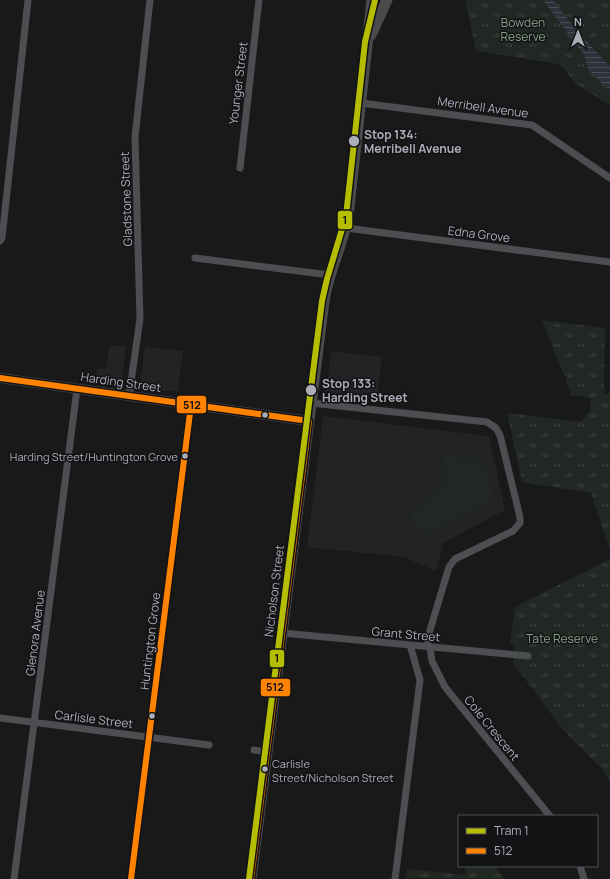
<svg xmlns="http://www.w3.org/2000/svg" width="610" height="879" viewBox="0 0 610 879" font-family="Manrope,sans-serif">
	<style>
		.built { fill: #232325 }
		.grass { fill: url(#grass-tufts) }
		.pitch { fill: #212823 }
		.water { fill: url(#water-rules) }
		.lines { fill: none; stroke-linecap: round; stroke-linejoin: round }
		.street { stroke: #4d4e52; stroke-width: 7 }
		.secondary { stroke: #4c4c4f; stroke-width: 10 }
		.primary { stroke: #4b4b4e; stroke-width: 11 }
		.bus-1-casing { stroke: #131315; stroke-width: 9 }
		.bus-1 { stroke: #ff8200; stroke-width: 6 }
		.tram-1-casing { stroke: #131315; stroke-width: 9 }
		.tram-1 { stroke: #b5bd00; stroke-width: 6 }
		.stop-dot { fill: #abaeb8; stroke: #131315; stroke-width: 1.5 }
		.labels { text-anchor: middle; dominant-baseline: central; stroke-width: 3; stroke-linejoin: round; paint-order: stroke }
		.bus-label { font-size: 11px; fill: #abaeb8; stroke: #131315; text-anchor: end }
		.park-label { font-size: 12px; fill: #84a289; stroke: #131315 }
		.street-label { font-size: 12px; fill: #abaeb8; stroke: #131315 }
		.stop-label { font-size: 12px; font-weight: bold; fill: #abaeb8; stroke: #131315; text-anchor: start }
		.line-badge { stroke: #131315; stroke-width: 1.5 }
		.pale-badge-label { font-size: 11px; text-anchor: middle; font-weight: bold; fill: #111 }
	</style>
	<defs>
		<pattern id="grass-tufts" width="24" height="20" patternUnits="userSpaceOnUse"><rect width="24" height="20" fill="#212823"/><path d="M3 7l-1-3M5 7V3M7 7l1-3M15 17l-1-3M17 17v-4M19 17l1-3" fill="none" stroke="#3f4541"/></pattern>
		<pattern id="water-rules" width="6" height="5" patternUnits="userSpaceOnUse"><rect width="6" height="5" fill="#2d323a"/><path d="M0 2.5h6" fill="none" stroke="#494d54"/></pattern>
	</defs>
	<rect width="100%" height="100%" fill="#191919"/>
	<path class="built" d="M 110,345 L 126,347 L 121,384 L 96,380 L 97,369 L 106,369 Z
		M 145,347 L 183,351 L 178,392 L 140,388 Z
		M 331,351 L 382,357 L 377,398 L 326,392 Z
		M 323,416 L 489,436 L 505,510 L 443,543 L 436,571 L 404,557 L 307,547 Z"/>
	<path class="grass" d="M 465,0 L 610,0 L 610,105 L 576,84 L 560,64 L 476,51 Z
		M 542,320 L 605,328 L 604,394 L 610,393 L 610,550 L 591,493 L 522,482 L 507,413 L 581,422 L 590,410 L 591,398 L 571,395 L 566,380 L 567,376 L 564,375 Z
		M 610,559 L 610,783 L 604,771 L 565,732 L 513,663 L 515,645 L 510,644 L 515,607 Z
		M 466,866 L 495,866 L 505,879 L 406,878 L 407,869 L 465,875 Z"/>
	<path class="pitch" d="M 443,455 L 484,461 L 493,499 L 424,534 L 411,517 L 413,511 L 441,488 Z"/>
	<path class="water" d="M 543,0 L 553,0 L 573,26 L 610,67 L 610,89 L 604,86 L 588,69 L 584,55 Z"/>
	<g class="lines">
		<path class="street" d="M 361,103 L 532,125 L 610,178
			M 240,168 L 259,0
			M 346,228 L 610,262
			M 0,241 L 2,238 L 28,0
			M 195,258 L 330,275
			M 129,396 L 140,319 L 135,137 L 150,0
			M 311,403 L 487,422 L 496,428 L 500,435 L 520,517 L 520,523 L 513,531 L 455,559 L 449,567 L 430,630 L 427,647
			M 282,633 L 528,656
			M 430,647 L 432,661 L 445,687 L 550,816
			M 0,718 L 209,745
			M 254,750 L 267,752
			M 580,866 L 584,879
			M 14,879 L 77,389
			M 131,879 L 191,405
			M 395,879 L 420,680 L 410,645"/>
		<path class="secondary" d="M 0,378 L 309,421"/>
		<path class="primary" d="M 371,35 L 387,0
			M 251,879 L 324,301 C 328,272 343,245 348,216 L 372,0"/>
		<defs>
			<path id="bus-1" d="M 0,378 L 309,421 L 251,879
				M 131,879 L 191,405"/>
		</defs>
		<use href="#bus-1" class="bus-1-casing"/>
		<use href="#bus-1" class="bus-1"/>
		<defs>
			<path id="tram-1" d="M 249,879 L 322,301 L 327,279 L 346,216 L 365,42 L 375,0"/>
		</defs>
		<use href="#tram-1" class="tram-1-casing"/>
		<use href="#tram-1" class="tram-1"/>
	</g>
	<g class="stop-dot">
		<circle cx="354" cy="141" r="6"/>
		<circle cx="311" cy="390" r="6"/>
		<circle cx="265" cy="415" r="3.5"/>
		<circle cx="185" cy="456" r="3.5"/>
		<circle cx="152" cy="716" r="3.5"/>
		<circle cx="265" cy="769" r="3.5"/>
	</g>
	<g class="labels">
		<g class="bus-label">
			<text x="178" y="456">Harding Street/Huntington Grove</text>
			<text x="272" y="763" text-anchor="start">Carlisle<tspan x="272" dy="14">Street/Nicholson Street</tspan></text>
		</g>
		<g class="park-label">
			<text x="523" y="22">Bowden<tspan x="523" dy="14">Reserve</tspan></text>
			<text x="562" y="638">Tate Reserve</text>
		</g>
		<g class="street-label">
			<text transform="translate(238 83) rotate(-83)">Younger Street</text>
			<text transform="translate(483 107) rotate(8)">Merribell Avenue</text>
			<text transform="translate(126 199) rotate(-92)">Gladstone Street</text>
			<text transform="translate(479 234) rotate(7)">Edna Grove</text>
			<text transform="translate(121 382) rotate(8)">Harding Street</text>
			<text transform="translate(274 591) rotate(-83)">Nicholson Street</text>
			<text transform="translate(35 633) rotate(-83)">Glenora Avenue</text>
			<text transform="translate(406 634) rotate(5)">Grant Street</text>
			<text transform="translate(150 641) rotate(-83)">Huntington Grove</text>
			<text transform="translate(94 719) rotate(7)">Carlisle Street</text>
			<text transform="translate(492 728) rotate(51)">Cole Crescent</text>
		</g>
		<g class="stop-label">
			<text x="364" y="134">Stop 134:<tspan x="364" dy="14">Merribell Avenue</tspan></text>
			<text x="322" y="383">Stop 133:<tspan x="322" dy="14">Harding Street</tspan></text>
		</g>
	</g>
	<g class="line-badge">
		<rect x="337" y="210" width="16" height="20" rx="4" fill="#b5bd00"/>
		<rect x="176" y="395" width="31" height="19" rx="4" fill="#ff8200"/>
		<rect x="269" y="649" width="16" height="19" rx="4" fill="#b5bd00"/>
		<rect x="260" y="678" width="31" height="19" rx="4" fill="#ff8200"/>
	</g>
	<g class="pale-badge-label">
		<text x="345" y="224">1</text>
		<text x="192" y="409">512</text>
		<text x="277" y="662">1</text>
		<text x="275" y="691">512</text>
	</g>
	<rect x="458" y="815" width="140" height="52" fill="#131315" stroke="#505156"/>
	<rect x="466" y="828" width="20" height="6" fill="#b5bd00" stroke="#505156"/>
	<text x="494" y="835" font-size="12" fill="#abaeb8">Tram 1</text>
	<rect x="466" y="848" width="20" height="6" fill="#ff8200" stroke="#505156"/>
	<text x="494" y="855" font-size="12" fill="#abaeb8">512</text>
	<g transform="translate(578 32)" stroke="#131315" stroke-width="3" paint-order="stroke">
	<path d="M0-3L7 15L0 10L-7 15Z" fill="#abaeb8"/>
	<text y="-6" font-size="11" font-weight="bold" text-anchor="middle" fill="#abaeb8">N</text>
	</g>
</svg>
